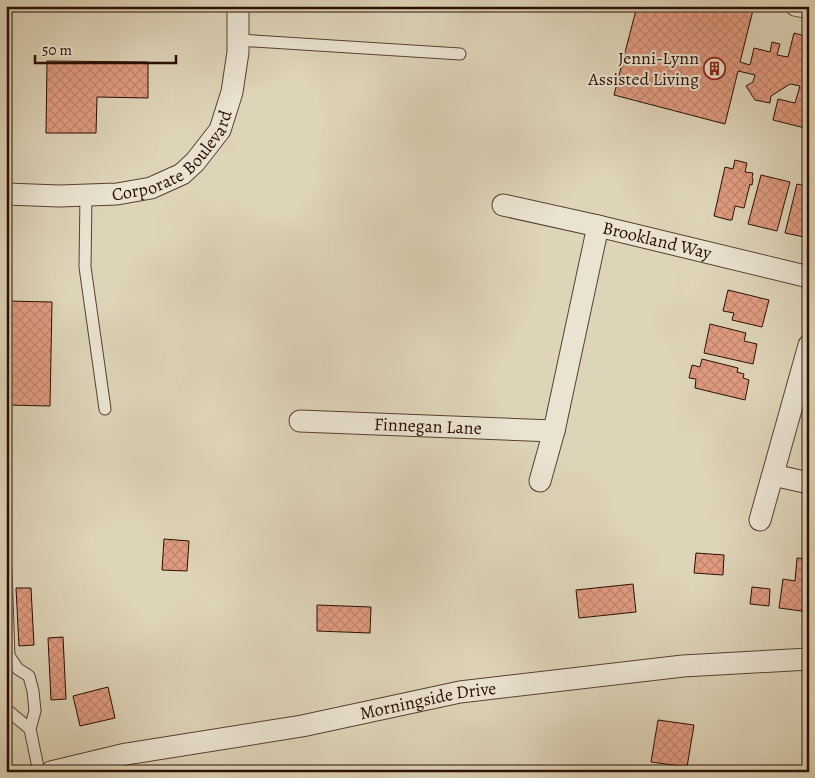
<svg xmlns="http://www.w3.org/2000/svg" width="815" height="778" viewBox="0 0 815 778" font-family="Alegreya,serif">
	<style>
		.building { fill: url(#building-cross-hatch); stroke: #2b0e04 }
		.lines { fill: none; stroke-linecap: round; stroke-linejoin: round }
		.service-casing { stroke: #584031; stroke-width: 13 }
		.minor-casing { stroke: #584031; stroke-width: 23 }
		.service { stroke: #eae3d1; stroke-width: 11 }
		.minor { stroke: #eae3d1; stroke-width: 21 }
		.labels { text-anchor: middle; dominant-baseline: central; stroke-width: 4; stroke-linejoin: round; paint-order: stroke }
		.poi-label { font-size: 18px; fill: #2b0e04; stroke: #eae3d1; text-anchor: end }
		.street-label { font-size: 18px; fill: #2b0e04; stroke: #eae3d1 }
	</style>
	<defs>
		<pattern id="building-cross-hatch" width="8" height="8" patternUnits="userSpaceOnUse" patternTransform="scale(1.25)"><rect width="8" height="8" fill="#e19c80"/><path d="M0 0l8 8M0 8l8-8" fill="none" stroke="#c1856d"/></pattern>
	</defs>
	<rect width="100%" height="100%" fill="#ded4b8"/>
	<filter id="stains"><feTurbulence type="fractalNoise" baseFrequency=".004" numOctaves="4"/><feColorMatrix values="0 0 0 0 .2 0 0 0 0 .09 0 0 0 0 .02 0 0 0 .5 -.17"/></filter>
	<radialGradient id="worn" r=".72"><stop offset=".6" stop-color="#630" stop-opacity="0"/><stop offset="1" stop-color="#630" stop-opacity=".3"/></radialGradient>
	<path class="building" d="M 637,6 L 754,6 L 740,62 L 750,65 L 754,48 L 770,52 L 772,42 L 780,44 L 777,55 L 788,57 L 794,33 L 809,37 L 809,129 L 773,120 L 778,99 L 795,103 L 800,86 L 790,84 L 771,96 L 770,103 L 755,100 L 746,86 L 753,82 L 755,75 L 738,71 L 725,124 L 614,95 Z
		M 47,61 L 148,62 L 148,98 L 97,97 L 96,133 L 46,133 Z
		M 735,160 L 747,163 L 745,172 L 753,173 L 752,178 L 753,179 L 752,185 L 750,184 L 744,208 L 735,206 L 732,220 L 729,220 L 714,216 L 725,167 L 733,169 Z
		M 761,175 L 790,182 L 777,231 L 748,224 Z
		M 797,184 L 809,187 L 809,238 L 785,233 Z
		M 728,290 L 769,300 L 762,327 L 732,320 L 734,313 L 723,311 Z
		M 6,301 L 52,302 L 50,406 L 6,405 Z
		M 710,324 L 746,333 L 744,341 L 757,344 L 753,364 L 704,353 Z
		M 702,359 L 738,368 L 737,372 L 744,374 L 743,378 L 749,380 L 745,400 L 695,388 L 696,379 L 689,378 L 692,365 L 700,367 Z
		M 164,539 L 189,541 L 187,571 L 162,570 Z
		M 696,553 L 724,555 L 723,575 L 694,573 Z
		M 797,558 L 809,559 L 809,612 L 779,608 L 783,579 L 795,581 Z
		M 633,584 L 636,612 L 579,618 L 576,590 Z
		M 752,587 L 770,589 L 769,606 L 750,604 Z
		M 16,588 L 31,588 L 34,645 L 19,646 Z
		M 317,605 L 371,607 L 370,633 L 317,631 Z
		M 63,637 L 66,699 L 51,700 L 48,638 Z
		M 108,687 L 115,718 L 80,726 L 73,696 Z
		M 658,720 L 694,725 L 687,767 L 651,762 Z"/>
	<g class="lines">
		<defs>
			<path id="service" d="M 789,6 L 794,10 L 809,13
				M 238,40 L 460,54
				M 86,195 L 85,267 L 105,409
				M 6,569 L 9,656 L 18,669 L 29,676 L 33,691 L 35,711 L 30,729 L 39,772
				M 6,709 L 30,729"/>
			<g id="minor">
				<path id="s1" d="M 6,194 L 59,196 L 117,194 L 151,188 L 182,174 L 195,162 L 220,130 L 232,92 L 238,52 L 238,6"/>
				<path id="s2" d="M 503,205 L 598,226 L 809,277"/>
				<path id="s3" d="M 300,421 L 554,431"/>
				<path d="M 773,475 L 809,483"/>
				<path d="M 540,481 L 554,431 L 598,226"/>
				<path d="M 760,520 L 809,345"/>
				<path id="s4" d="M 51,772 L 126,754 L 302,726 L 460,692 L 683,666 L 809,659"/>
			</g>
		</defs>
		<use href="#service" class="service-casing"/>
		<use href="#minor" class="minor-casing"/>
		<use href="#service" class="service"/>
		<use href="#minor" class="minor"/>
	</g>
	<defs>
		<symbol id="building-ring" viewBox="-11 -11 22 22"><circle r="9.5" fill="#eae3d1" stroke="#8f2418" stroke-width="1.5"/><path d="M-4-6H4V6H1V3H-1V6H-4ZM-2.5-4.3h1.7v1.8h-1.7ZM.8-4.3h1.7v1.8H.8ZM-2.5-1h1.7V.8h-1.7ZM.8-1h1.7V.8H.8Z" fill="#8f2418"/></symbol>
	</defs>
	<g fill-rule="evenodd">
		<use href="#building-ring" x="702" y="56" width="25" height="25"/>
	</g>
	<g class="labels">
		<g class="poi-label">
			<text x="699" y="58">Jenni-Lynn<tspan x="699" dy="21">Assisted Living</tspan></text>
		</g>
		<g class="street-label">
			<text stroke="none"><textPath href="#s1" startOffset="182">Corporate Boulevard</textPath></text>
			<text stroke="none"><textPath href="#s2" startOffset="158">Brookland Way</textPath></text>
			<text stroke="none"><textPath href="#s3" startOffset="128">Finnegan Lane</textPath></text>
			<text stroke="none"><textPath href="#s4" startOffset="384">Morningside Drive</textPath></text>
		</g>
	</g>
	<rect width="815" height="778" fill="none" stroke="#ded4b8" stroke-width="25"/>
	<rect x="8" y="8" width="800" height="763" fill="none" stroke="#2b0e04" stroke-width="2.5"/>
	<rect x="12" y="12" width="790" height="753" fill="none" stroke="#2b0e04"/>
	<path d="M35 55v8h141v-8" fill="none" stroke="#2b0e04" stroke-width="2.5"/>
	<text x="42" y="55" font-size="15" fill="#2b0e04" stroke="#eae3d1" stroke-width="4" paint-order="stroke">50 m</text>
	<rect width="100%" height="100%" filter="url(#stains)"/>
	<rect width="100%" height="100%" fill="url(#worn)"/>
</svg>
